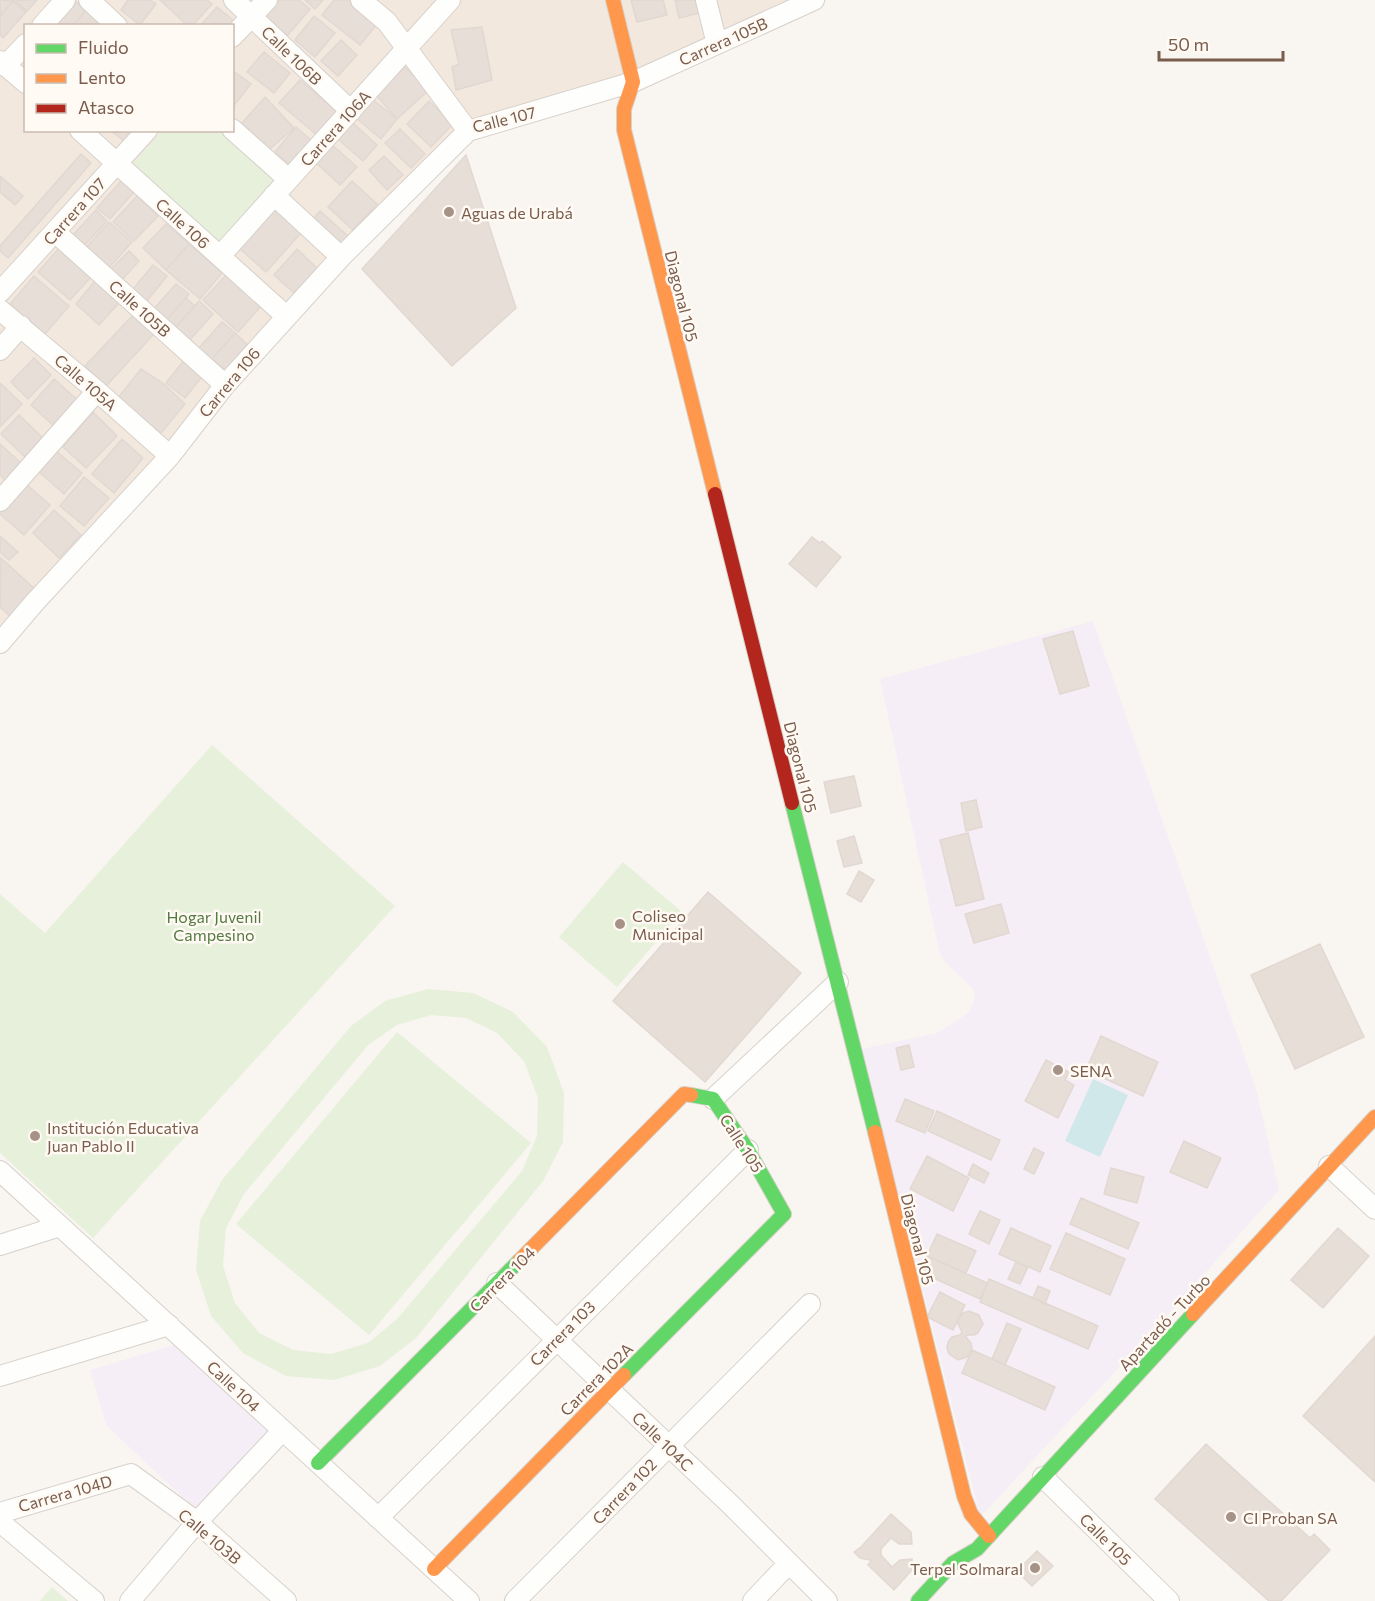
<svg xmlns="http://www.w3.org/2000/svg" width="1375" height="1601" viewBox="0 0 1375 1601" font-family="Commissioner,sans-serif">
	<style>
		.residential { fill: #f2e8de; fill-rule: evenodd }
		.education { fill: #f6eef6 }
		.green { fill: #e7f0db; fill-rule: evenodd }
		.water { fill: #d0e8ea }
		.building { fill: #e6ded7; stroke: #e2d8d2; stroke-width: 1.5 }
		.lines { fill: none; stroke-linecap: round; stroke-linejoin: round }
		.street-casing { stroke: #d7d1cb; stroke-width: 22 }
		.fast-casing { stroke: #d9d2cb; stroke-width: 16 }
		.slow-casing { stroke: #d9d2cb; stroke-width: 16 }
		.jam-casing { stroke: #d9d2cb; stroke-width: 16 }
		.street { stroke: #fefefd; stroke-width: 20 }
		.fast { stroke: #63d668; stroke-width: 14 }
		.slow { stroke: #ff974d; stroke-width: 14 }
		.jam { stroke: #b3261e; stroke-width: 14 }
		.poi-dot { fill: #a69286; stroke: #fffaf3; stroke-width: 2 }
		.labels { text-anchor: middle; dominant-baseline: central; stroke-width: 5; stroke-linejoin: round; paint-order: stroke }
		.street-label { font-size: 16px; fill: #7a5c4d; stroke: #fffaf3 }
		.poi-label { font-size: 16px; fill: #7a5c4d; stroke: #fffaf3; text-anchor: start }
		.park-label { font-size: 16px; fill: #537a41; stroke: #fffaf3 }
	</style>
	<rect width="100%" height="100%" fill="#f9f5f0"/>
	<path class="residential" d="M 0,0 L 814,0 L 633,82 L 468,131 L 0,643 ZM 26,26 L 232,26 L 232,130 L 26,130 Z"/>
	<path class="education" d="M 1093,621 L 1257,1092 L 1279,1190 L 1174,1308 L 985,1512 L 980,1515 L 862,1049 L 937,1033 L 967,1014 L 975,1000 L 973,989 L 947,964 L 940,954 L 880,679 Z
		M 180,1343 L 270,1428 L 196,1510 L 106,1425 L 90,1370 Z"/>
	<path class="green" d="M 162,131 L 221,131 L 278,180 L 221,245 L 131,166 Z
		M 212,745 L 395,906 L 93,1238 L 0,1153 L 0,894 L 45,933 Z
		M 623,862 L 682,912 L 617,987 L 559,937 Z
		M 428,989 L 473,993 L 513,1012 L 547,1047 L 564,1093 L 563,1142 L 543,1181 L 416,1338 L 380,1366 L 334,1380 L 286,1376 L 243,1353 L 211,1316 L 196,1269 L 200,1221 L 222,1180 L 351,1026 L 385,1001 ZM 431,1015 L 466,1018 L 497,1033 L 524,1061 L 538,1098 L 537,1136 L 522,1171 L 397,1319 L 368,1343 L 331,1354 L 293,1350 L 259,1333 L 235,1303 L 223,1266 L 226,1228 L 244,1194 L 368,1045 L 397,1025 Z
		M 397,1032 L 531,1143 L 369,1335 L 236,1224 Z
		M 52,1587 L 68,1601 L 40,1601 Z"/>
	<path class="water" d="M 1093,1079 L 1128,1095 L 1100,1157 L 1065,1141 Z"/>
	<path class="building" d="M 0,0 L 13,1 L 0,16 Z
		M 14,0 L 37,0 L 27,11 Z
		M 74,0 L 86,10 L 73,26 L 53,26 Z
		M 128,0 L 150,0 L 156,4 L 140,25 L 121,10 Z
		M 160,0 L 207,0 L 212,4 L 192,26 L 188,26 Z
		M 278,0 L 299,0 L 310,9 L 287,36 L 264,17 Z
		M 305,0 L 323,0 L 315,9 Z
		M 334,0 L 351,0 L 379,22 L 360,45 L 322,15 Z
		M 631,0 L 663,0 L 667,15 L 637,22 Z
		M 675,0 L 697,0 L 700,13 L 679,18 Z
		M 13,1 L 26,12 L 3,38 L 0,35 L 0,16 Z
		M 217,7 L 234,21 L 230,26 L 200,26 Z
		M 86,10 L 100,21 L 96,26 L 73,26 Z
		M 314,16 L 335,33 L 315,57 L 295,40 Z
		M 482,27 L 492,80 L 456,90 L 452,67 L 459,64 L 451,30 Z
		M 341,40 L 357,55 L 338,76 L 321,61 Z
		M 264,52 L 290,73 L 274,93 L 247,72 Z
		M 405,67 L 429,90 L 397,119 L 377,96 Z
		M 232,70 L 251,84 L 232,108 Z
		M 300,80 L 338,113 L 318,136 L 279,103 Z
		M 265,97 L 294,128 L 270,149 L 242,123 Z
		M 372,99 L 397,119 L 381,139 L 356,118 Z
		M 429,101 L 453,124 L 431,147 L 407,124 Z
		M 353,123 L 377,145 L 363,161 L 338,139 Z
		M 296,127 L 312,141 L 291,166 L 275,152 Z
		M 400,129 L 425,154 L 411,168 L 385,143 Z
		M 110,130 L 132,130 L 124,141 Z
		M 330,143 L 357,167 L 340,185 L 314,161 Z
		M 81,154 L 91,163 L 8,258 L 0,251 L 0,246 Z
		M 466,155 L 516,308 L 452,366 L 362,269 Z
		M 384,156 L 403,175 L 387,190 L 369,170 Z
		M 0,176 L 23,196 L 15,205 L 0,192 Z
		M 121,181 L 134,192 L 110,219 L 97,208 Z
		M 352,181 L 377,204 L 353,230 L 328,207 Z
		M 137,196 L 158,216 L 134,241 L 113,222 Z
		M 274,209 L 301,233 L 266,272 L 239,248 Z
		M 96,210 L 107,221 L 85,245 L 73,235 Z
		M 320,211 L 348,236 L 339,246 L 311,221 Z
		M 109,222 L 132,242 L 108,269 L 85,249 Z
		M 166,224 L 189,244 L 166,270 L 143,248 Z
		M 189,244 L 222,273 L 200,299 L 166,270 Z
		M 60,247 L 92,276 L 70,300 L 38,272 Z
		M 297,249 L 317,268 L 294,293 L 274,275 Z
		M 129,251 L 139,261 L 121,281 L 110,270 Z
		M 153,265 L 167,276 L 143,306 L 129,294 Z
		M 227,274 L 261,306 L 238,332 L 203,300 Z
		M 34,276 L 69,306 L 45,334 L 10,304 Z
		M 95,281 L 119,303 L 99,325 L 76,304 Z
		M 176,284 L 189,294 L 165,322 L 152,311 Z
		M 186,298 L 195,306 L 174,329 L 165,322 Z
		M 199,301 L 213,314 L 188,342 L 174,329 Z
		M 134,314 L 155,333 L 106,386 L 85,366 Z
		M 222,322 L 235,333 L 212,359 L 199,348 Z
		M 235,333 L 251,348 L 229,373 L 212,359 Z
		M 34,358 L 51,375 L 28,399 L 11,382 Z
		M 185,359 L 204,374 L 185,398 L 166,383 Z
		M 141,369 L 164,384 L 185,404 L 161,433 L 118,398 Z
		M 54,379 L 80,402 L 56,428 L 31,405 Z
		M 0,383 L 22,404 L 0,427 Z
		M 93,412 L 117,436 L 86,468 L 63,447 Z
		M 19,415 L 43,438 L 25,457 L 1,434 Z
		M 122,439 L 143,458 L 114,493 L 92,474 Z
		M 0,444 L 22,464 L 6,481 L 0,475 Z
		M 55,450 L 82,473 L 64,494 L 37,470 Z
		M 84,477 L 109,498 L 84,526 L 60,506 Z
		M 25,483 L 50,505 L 24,535 L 0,514 L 0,512 Z
		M 54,510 L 81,535 L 59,558 L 33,533 Z
		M 0,536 L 18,552 L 9,560 L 0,552 Z
		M 812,537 L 820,543 L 822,541 L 841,557 L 816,587 L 789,564 Z
		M 1,558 L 35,589 L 11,617 L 0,607 Z
		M 1073,631 L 1089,686 L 1060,694 L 1043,639 Z
		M 854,776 L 861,806 L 831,813 L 824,782 Z
		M 976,800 L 982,827 L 966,831 L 961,803 Z
		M 968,833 L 984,899 L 956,906 L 940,840 Z
		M 854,836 L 862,863 L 844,867 L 837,841 Z
		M 859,871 L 874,880 L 861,902 L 847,894 Z
		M 708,892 L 801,973 L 705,1082 L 613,1001 Z
		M 1001,904 L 1009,933 L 974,943 L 965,914 Z
		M 1320,944 L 1364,1037 L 1295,1069 L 1251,975 Z
		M 1101,1036 L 1158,1062 L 1143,1096 L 1086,1070 Z
		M 909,1045 L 914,1067 L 901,1070 L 896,1048 Z
		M 1046,1060 L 1069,1072 L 1065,1080 L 1074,1085 L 1058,1118 L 1025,1101 Z
		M 905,1099 L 934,1111 L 925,1133 L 896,1121 Z
		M 937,1111 L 1000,1140 L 991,1160 L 928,1131 Z
		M 1184,1141 L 1221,1158 L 1207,1188 L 1170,1172 Z
		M 1034,1148 L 1044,1153 L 1034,1174 L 1024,1169 Z
		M 927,1156 L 969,1178 L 953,1211 L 910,1189 Z
		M 973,1164 L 989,1173 L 984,1183 L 968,1175 Z
		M 1111,1168 L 1144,1177 L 1137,1203 L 1104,1194 Z
		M 1081,1198 L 1139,1223 L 1128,1249 L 1070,1224 Z
		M 980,1211 L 1000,1220 L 989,1244 L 969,1234 Z
		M 1011,1228 L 1051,1246 L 1040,1272 L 999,1254 Z
		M 1338,1228 L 1369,1256 L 1323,1308 L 1291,1280 Z
		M 1066,1233 L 1125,1259 L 1110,1295 L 1050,1269 Z
		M 937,1234 L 976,1251 L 966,1273 L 927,1256 Z
		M 927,1256 L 987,1283 L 980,1299 L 920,1272 Z
		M 1016,1262 L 1028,1267 L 1020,1284 L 1008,1279 Z
		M 989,1279 L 1098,1326 L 1088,1349 L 980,1302 Z
		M 1038,1286 L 1050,1291 L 1045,1304 L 1033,1298 Z
		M 940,1292 L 965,1305 L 953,1330 L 927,1317 Z
		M 969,1311 L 979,1315 L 983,1324 L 978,1333 L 974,1335 L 967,1335 L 966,1337 L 971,1343 L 972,1348 L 970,1353 L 967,1357 L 958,1360 L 949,1354 L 947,1348 L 948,1342 L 952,1337 L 960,1335 L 962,1332 L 958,1324 L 959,1318 L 963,1313 Z
		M 1007,1323 L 1021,1329 L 1005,1365 L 992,1359 Z
		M 1375,1336 L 1375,1482 L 1303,1416 Z
		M 972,1350 L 1055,1387 L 1045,1410 L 962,1373 Z
		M 1206,1444 L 1310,1538 L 1314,1534 L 1330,1550 L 1281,1601 L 1269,1601 L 1155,1499 Z
		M 891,1514 L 911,1532 L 912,1544 L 899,1544 L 891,1538 L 881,1549 L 881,1555 L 892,1567 L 900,1560 L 912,1559 L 912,1570 L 894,1590 L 868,1565 L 871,1561 L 870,1560 L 860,1558 L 854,1552 L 861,1547 Z
		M 1037,1551 L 1053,1566 L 1032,1586 L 1017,1571 Z"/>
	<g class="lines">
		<defs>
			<path id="street" d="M 89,0 L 117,26
				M 234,0 L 351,111
				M 361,0 L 387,22 L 468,131
				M 706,0 L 717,44
				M 42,26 L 65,0
				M 232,37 L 267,0
				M 0,61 L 26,83
				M 5,66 L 26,44
				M 232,129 L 288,179
				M 80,130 L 286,316
				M 274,195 L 341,257
				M 55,232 L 225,385
				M 220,256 L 450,0
				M 0,292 L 147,130
				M 0,310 L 97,391 L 170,456
				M 0,350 L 21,326
				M 0,501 L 97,391
				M 0,643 L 35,602 L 170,456 L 225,385 L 341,257 L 468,131 L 633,82 L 814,0
				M 713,1099 L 838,982
				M 1329,1166 L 1375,1209
				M 0,1171 L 469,1601
				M 0,1245 L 60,1226
				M 497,1283 L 731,1505 L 827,1601
				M 0,1376 L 169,1325
				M 1043,1477 L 1169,1601
				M 0,1513 L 131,1474 L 197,1522 L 286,1601
				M 378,1518 L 748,1150
				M 0,1522 L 94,1601
				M 130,1601 L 197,1522 L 283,1430
				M 515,1601 L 810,1304
				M 753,1601 L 789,1563"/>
			<path id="fast" d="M 792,803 L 875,1132
				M 624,1375 L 784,1214 L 748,1150 L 713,1099 L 691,1095
				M 318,1463 L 519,1261
				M 918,1601 L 953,1563 L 977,1549 L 1193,1314"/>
			<path id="slow" d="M 613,0 L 633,82 L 624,109 L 624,130 L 715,494
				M 875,1132 L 964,1496 L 971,1514 L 989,1536
				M 519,1261 L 684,1094 L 691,1095
				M 1193,1314 L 1375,1117
				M 434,1569 L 624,1375"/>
			<path id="jam" d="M 715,494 L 792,803"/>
		</defs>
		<use href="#street" class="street-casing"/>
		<use href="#fast" class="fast-casing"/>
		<use href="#slow" class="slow-casing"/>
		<use href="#jam" class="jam-casing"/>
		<use href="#street" class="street"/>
		<use href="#fast" class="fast"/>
		<use href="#slow" class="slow"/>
		<use href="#jam" class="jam"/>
	</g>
	<g class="poi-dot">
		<circle cx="449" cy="212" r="6"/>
		<circle cx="620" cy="924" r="6"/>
		<circle cx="1058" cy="1070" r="6"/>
		<circle cx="35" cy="1136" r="6"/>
		<circle cx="1231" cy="1517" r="6"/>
		<circle cx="1035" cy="1568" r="6"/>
	</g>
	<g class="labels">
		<g class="street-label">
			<text transform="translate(723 41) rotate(-24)">Carrera 105B</text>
			<text transform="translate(292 55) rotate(44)">Calle 106B</text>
			<text transform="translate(504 119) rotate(-14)">Calle 107</text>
			<text transform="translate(335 128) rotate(-48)">Carrera 106A</text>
			<text transform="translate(74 211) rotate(-48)">Carrera 107</text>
			<text transform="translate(183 223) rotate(42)">Calle 106</text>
			<text transform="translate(682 296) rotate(76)">Diagonal 105</text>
			<text transform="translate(140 308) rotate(42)">Calle 105B</text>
			<text transform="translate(86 382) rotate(41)">Calle 105A</text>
			<text transform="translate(229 382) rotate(-50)">Carrera 106</text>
			<text transform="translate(801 767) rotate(76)">Diagonal 105</text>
			<text transform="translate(742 1143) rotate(57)">Calle 105</text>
			<text transform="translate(918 1239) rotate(76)">Diagonal 105</text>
			<text transform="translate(502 1279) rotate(-45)">Carrera 104</text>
			<text transform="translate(1164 1322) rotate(-47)">Apartadó - Turbo</text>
			<text transform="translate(562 1333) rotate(-45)">Carrera 103</text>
			<text transform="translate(596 1379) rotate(-45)">Carrera 102A</text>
			<text transform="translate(234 1386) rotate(43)">Calle 104</text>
			<text transform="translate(663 1441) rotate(44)">Calle 104C</text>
			<text transform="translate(624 1491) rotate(-46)">Carrera 102</text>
			<text transform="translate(65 1493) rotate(-16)">Carrera 104D</text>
			<text transform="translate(210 1536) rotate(40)">Calle 103B</text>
			<text transform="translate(1106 1539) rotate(45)">Calle 105</text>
		</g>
		<g class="poi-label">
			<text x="461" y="212">Aguas de Urabá</text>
			<text x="632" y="915">Coliseo<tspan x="632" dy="18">Municipal</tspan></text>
			<text x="1070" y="1070">SENA</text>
			<text x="47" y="1127">Institución Educativa<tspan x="47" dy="18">Juan Pablo II</tspan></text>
			<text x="1243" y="1517">CI Proban SA</text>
			<text x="1023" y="1568" text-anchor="end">Terpel Solmaral</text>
		</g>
		<g class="park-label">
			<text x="214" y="916">Hogar Juvenil<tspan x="214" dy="18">Campesino</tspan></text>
		</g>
	</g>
	<rect x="24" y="24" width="210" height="108" fill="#fffaf3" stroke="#cabbb1" stroke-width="1.5"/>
	<rect x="36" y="44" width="30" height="9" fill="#63d668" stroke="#cabbb1" stroke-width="1.5"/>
	<text x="78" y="54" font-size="18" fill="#7a5c4d">Fluido</text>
	<rect x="36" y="74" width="30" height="9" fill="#ff974d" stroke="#cabbb1" stroke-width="1.5"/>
	<text x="78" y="84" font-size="18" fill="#7a5c4d">Lento</text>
	<rect x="36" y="104" width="30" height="9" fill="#b3261e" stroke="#cabbb1" stroke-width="1.5"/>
	<text x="78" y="114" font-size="18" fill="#7a5c4d">Atasco</text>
	<path d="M1159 51v9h124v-9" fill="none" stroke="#7a5c4d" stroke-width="3"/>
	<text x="1168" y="51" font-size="18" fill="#7a5c4d" stroke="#fffaf3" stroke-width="4.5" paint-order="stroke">50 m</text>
</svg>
